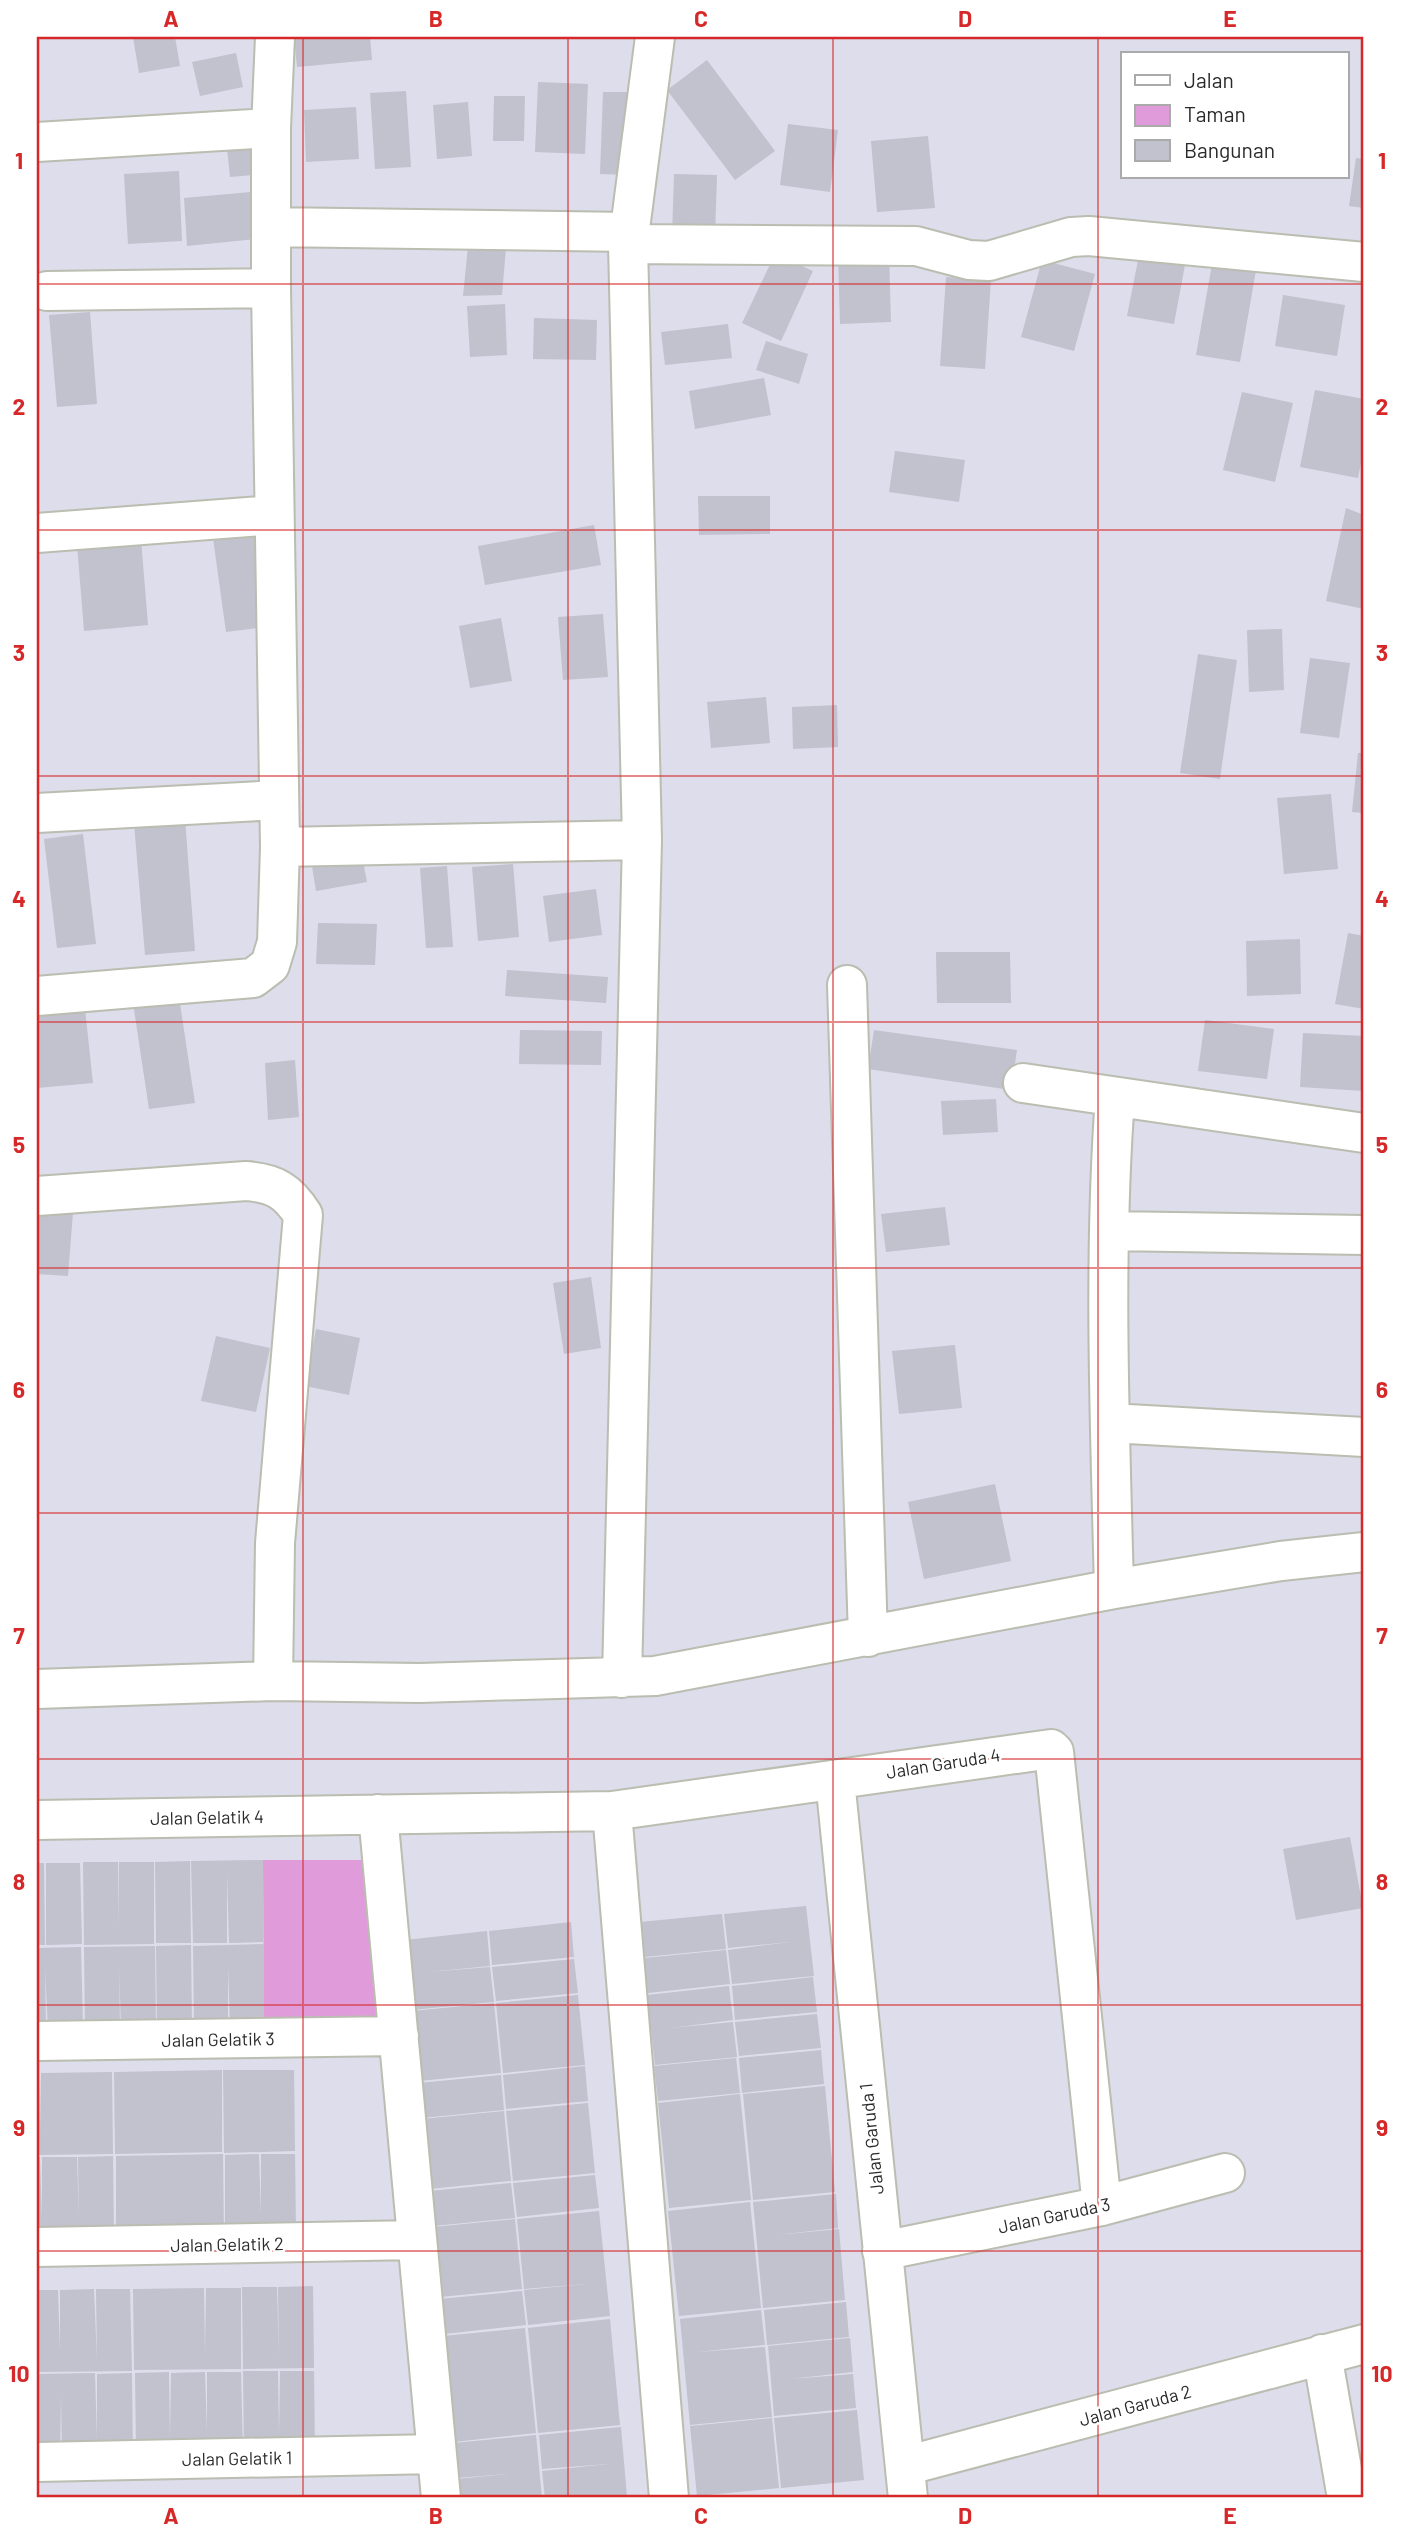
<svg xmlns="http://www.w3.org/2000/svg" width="1401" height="2535" viewBox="0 0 1401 2535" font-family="Barlow,sans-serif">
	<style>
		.green { fill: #e09bda }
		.building { fill: #c2c1ce }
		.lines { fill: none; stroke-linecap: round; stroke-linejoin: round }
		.minor-casing { stroke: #babdb0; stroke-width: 42 }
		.minor { stroke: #fff; stroke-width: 38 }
		.grid { fill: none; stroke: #d62828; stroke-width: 2; stroke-opacity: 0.55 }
		.labels { text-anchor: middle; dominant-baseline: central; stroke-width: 5; stroke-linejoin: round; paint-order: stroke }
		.street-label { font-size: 18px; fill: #2a2a2a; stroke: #fff }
		.neatline { fill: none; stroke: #d62828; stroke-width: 2.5 }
		.grid-label { font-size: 23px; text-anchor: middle; font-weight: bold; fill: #d62828 }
	</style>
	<rect width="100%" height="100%" fill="#ddddeb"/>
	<path class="green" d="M 263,1860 L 372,1860 L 379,2023 L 264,2026 Z"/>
	<path class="building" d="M 133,37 L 175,37 L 180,66 L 139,73 Z
		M 294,37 L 370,37 L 372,60 L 297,67 Z
		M 236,53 L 243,87 L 200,96 L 192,62 Z
		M 707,60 L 775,151 L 735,180 L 667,90 Z
		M 538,82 L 588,84 L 585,154 L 535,152 Z
		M 406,91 L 411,167 L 375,169 L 370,93 Z
		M 603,92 L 635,92 L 631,175 L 600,174 Z
		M 494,96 L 525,96 L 524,141 L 493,141 Z
		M 468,102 L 472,156 L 437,159 L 433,105 Z
		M 356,107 L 359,159 L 306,162 L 304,110 Z
		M 788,124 L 838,130 L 830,192 L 780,185 Z
		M 928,136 L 935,208 L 877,212 L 871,141 Z
		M 250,137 L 253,175 L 230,177 L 226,139 Z
		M 1356,158 L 1364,159 L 1364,208 L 1349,206 Z
		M 179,171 L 182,241 L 128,244 L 124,174 Z
		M 674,174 L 717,175 L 715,237 L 672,236 Z
		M 251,192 L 256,239 L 187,246 L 184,198 Z
		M 469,236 L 507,236 L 502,295 L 463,296 Z
		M 1141,245 L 1187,254 L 1174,324 L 1127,316 Z
		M 889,252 L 891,322 L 840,324 L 838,254 Z
		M 1214,253 L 1258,259 L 1240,362 L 1196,355 Z
		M 775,254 L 813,271 L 781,341 L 742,323 Z
		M 1042,260 L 1095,274 L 1074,351 L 1021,337 Z
		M 946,277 L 991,280 L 985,369 L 940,366 Z
		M 1283,295 L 1345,305 L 1337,356 L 1275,346 Z
		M 505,304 L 507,355 L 470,357 L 467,306 Z
		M 90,312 L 97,404 L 57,407 L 49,315 Z
		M 534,318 L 597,320 L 596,360 L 533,359 Z
		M 728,324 L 732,358 L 665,365 L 661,332 Z
		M 766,341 L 808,354 L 799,384 L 756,370 Z
		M 764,378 L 771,415 L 695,429 L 689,391 Z
		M 1315,390 L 1364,399 L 1364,447 L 1358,478 L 1300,467 Z
		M 1242,392 L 1293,403 L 1275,482 L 1223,470 Z
		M 895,451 L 965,460 L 959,502 L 889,492 Z
		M 698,496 L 770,496 L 770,534 L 699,535 Z
		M 1346,508 L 1364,515 L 1364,609 L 1326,601 Z
		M 594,525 L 601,565 L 485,585 L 478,546 Z
		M 140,527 L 148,625 L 84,631 L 76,532 Z
		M 262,532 L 273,626 L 226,632 L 213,538 Z
		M 603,614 L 608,677 L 563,680 L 558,617 Z
		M 501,618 L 512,681 L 470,688 L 459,626 Z
		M 1282,629 L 1284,690 L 1249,692 L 1247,630 Z
		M 1198,654 L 1237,660 L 1220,779 L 1180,773 Z
		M 1310,658 L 1350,663 L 1339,738 L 1300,733 Z
		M 766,697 L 770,743 L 711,748 L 707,702 Z
		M 837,705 L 838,747 L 793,749 L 792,707 Z
		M 1358,753 L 1364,753 L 1364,813 L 1352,812 Z
		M 1331,794 L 1338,869 L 1284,874 L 1277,798 Z
		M 185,819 L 195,951 L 145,955 L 134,823 Z
		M 83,834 L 96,944 L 57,948 L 44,839 Z
		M 361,851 L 367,882 L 316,891 L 311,860 Z
		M 513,864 L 519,937 L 478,941 L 472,867 Z
		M 447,866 L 453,947 L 426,948 L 420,868 Z
		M 596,889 L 602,935 L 549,942 L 543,896 Z
		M 318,923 L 377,924 L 375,965 L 316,964 Z
		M 1348,933 L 1364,936 L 1364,1009 L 1335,1004 Z
		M 1300,939 L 1301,994 L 1247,996 L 1246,941 Z
		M 936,952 L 1010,952 L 1011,1003 L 937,1003 Z
		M 507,970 L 608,977 L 606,1003 L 505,996 Z
		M 179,997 L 195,1103 L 149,1109 L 133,1003 Z
		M 84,1000 L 93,1083 L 37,1088 L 37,1005 Z
		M 1205,1020 L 1274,1029 L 1267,1079 L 1198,1071 Z
		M 520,1030 L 602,1031 L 601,1065 L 519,1064 Z
		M 874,1030 L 1017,1050 L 1011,1090 L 868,1069 Z
		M 1303,1033 L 1364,1036 L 1364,1091 L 1300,1087 Z
		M 295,1060 L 299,1117 L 268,1120 L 265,1063 Z
		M 996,1099 L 998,1132 L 943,1135 L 941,1101 Z
		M 945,1207 L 950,1245 L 886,1252 L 881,1214 Z
		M 37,1209 L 73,1212 L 68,1276 L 37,1274 Z
		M 591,1277 L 601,1348 L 564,1354 L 553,1283 Z
		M 316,1329 L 360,1338 L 349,1395 L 305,1386 Z
		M 216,1336 L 270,1348 L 256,1412 L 201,1401 Z
		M 955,1345 L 962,1408 L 899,1414 L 892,1351 Z
		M 995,1484 L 1011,1561 L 924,1579 L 908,1502 Z
		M 1350,1837 L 1363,1908 L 1296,1920 L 1283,1849 Z
		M 263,1860 L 263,1942 L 229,1943 L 227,1871 L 227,1943 L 193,1943 L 191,1861 Z
		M 190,1861 L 191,1943 L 156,1943 L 155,1862 Z
		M 83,1862 L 118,1862 L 119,1927 L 119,1862 L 154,1862 L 154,1944 L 84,1945 Z
		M 37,1863 L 44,1863 L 45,1945 L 37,1945 Z
		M 46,1863 L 80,1863 L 82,1944 L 46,1945 Z
		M 806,1906 L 814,1976 L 732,1984 L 728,1950 L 790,1942 L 728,1948 L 724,1914 Z
		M 722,1914 L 726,1949 L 644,1957 L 640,1922 Z
		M 571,1922 L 574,1957 L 492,1965 L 489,1931 Z
		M 487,1931 L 490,1966 L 428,1972 L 490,1967 L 494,2002 L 412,2010 L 405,1940 Z
		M 264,1944 L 264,2026 L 230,2027 L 228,1966 L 228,2027 L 194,2027 L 193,1946 Z
		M 191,1945 L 192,2028 L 157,2027 L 156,1946 Z
		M 155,1946 L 156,2028 L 121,2028 L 119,1967 L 120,2028 L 85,2029 L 84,1947 Z
		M 81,1947 L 83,2028 L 48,2029 L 45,1968 L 46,2029 L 37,2029 L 37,1948 Z
		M 726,1950 L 730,1984 L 648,1993 L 644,1958 Z
		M 574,1959 L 578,1993 L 496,2001 L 492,1967 Z
		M 813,1977 L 817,2012 L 735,2020 L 732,1986 Z
		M 729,1986 L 733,2020 L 671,2028 L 733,2022 L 737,2057 L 655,2065 L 647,1995 Z
		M 578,1995 L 585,2065 L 503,2073 L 496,2003 Z
		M 494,2003 L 501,2073 L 419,2081 L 412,2011 Z
		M 817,2014 L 821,2048 L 739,2056 L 735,2022 Z
		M 821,2050 L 824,2084 L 742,2093 L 739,2058 Z
		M 736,2058 L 740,2093 L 658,2101 L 654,2066 Z
		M 585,2066 L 588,2101 L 506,2109 L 503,2075 Z
		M 222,2070 L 222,2152 L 115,2154 L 114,2072 Z
		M 223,2070 L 294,2070 L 295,2151 L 224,2153 Z
		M 112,2072 L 113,2154 L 37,2155 L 37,2073 L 39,2073 L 40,2134 L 41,2073 Z
		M 501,2075 L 504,2110 L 422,2118 L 419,2083 Z
		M 825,2086 L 835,2192 L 753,2200 L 743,2094 Z
		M 740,2094 L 751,2200 L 669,2208 L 658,2103 Z
		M 588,2103 L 595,2173 L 513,2181 L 506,2111 Z
		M 504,2111 L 511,2181 L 429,2189 L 422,2119 Z
		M 223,2154 L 224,2237 L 116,2238 L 116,2156 Z
		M 259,2154 L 261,2215 L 261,2154 L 295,2154 L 296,2235 L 225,2237 L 225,2155 Z
		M 113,2156 L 114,2238 L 37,2239 L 37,2157 L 40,2157 L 42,2222 L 42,2157 L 77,2157 L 79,2218 L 78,2157 Z
		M 595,2175 L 599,2208 L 517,2217 L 513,2183 Z
		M 511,2183 L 515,2218 L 433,2226 L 429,2191 Z
		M 836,2194 L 838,2228 L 776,2235 L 839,2229 L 845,2300 L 763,2308 L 753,2202 Z
		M 750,2202 L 761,2308 L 679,2316 L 668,2211 Z
		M 599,2211 L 610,2316 L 528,2325 L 524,2290 L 586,2284 L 524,2289 L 517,2219 Z
		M 515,2219 L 522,2289 L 440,2297 L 433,2227 Z
		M 313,2286 L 314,2368 L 243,2369 L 242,2287 L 277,2287 L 279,2358 L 278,2287 Z
		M 204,2288 L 205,2353 L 206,2288 L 241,2288 L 241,2369 L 134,2370 L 133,2289 Z
		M 94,2289 L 97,2361 L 96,2289 L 130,2289 L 132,2371 L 37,2372 L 37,2290 L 58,2290 L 60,2351 L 60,2290 Z
		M 522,2291 L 526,2325 L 444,2334 L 440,2299 Z
		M 846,2302 L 849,2337 L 767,2345 L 764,2310 Z
		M 761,2310 L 765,2345 L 697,2352 L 765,2347 L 772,2417 L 690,2425 L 680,2319 Z
		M 610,2319 L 620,2425 L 538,2433 L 528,2328 Z
		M 525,2328 L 536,2433 L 454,2442 L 443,2336 Z
		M 850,2338 L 853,2372 L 790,2379 L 853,2374 L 856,2408 L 774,2416 L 768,2346 Z
		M 243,2371 L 278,2371 L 279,2436 L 280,2371 L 314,2371 L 315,2452 L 244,2454 Z
		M 169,2372 L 170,2438 L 171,2373 L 205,2372 L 207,2433 L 207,2372 L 241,2372 L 243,2453 L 136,2455 L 135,2373 Z
		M 95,2373 L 97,2439 L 97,2374 L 132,2373 L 133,2455 L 62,2456 L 61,2395 L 60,2456 L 37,2456 L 37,2374 Z
		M 857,2410 L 864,2480 L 781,2488 L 774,2418 Z
		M 772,2418 L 779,2488 L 697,2496 L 690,2426 Z
		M 621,2427 L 627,2497 L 545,2498 L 542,2471 L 608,2464 L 542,2469 L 539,2435 Z
		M 536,2435 L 542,2498 L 459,2498 L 457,2479 L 519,2473 L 457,2478 L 454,2443 Z"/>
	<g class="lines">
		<defs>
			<path id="minor" d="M 37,142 L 271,128
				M 271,227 L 630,232
				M 628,244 L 916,246 L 969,260 L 989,261 L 1071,237 L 1089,236 L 1364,262
				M 47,291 L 271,288
				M 37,533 L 274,515
				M 37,813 L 279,800
				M 280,847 L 642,840
				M 847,985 L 868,1637
				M 37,996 L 253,978 L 270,965 L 277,942 L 280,847 L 271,288 L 271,128 L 275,37
				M 1023,1083 L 1364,1133
				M 37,1196 L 246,1181 C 274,1183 288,1191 303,1215 L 275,1543 L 273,1681
				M 1109,1231 L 1364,1235
				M 1110,1423 L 1364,1437
				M 1114,1589 C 1110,1425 1103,1261 1115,1097
				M 622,1678 L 642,840 L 628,244 L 655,37
				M 37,1689 L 273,1681 L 420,1683 L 655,1676 L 1114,1589 L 1281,1561 L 1364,1552
				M 835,1780 L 908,2498
				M 612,1811 L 669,2498
				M 378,1814 L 441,2498
				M 37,1820 L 612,1811 L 1051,1749 L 1054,1752 L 1102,2206
				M 37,2041 L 399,2036
				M 37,2247 L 417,2240
				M 882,2251 L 1102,2206 L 1225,2173
				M 1322,2354 L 1347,2498
				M 37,2462 L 437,2454
				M 905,2466 L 1364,2344"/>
		</defs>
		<use href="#minor" class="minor-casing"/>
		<use href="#minor" class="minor"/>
	</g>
	<path class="grid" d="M 303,37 L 303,2498M 568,37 L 568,2498M 833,37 L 833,2498M 1098,37 L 1098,2498M 37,284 L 1364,284M 37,530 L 1364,530M 37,776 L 1364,776M 37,1022 L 1364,1022M 37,1268 L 1364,1268M 37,1513 L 1364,1513M 37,1759 L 1364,1759M 37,2005 L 1364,2005M 37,2251 L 1364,2251"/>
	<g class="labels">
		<g class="street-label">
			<text transform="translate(943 1763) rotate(-9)">Jalan Garuda 4</text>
			<text transform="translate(207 1817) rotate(-1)">Jalan Gelatik 4</text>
			<text transform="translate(218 2039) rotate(-1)">Jalan Gelatik 3</text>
			<text transform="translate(871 2139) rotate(-96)">Jalan Garuda 1</text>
			<text transform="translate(1054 2215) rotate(-12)">Jalan Garuda 3</text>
			<text transform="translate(227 2244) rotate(-1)">Jalan Gelatik 2</text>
			<text transform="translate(1135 2405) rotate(-15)">Jalan Garuda 2</text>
			<text transform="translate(237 2458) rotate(-1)">Jalan Gelatik 1</text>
		</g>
	</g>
	<rect width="1401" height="2535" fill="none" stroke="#ffffff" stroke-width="77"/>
	<rect x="1121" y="52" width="228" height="126" fill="#ffffff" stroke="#aaaaaa" stroke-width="2"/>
	<rect x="1135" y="75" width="35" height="10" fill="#ffffff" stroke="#aaaaaa" stroke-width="2"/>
	<text x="1184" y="88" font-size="21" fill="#2a2a2a">Jalan</text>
	<rect x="1135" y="105" width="35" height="21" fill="#e09bda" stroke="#aaaaaa" stroke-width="2"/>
	<text x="1184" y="122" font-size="21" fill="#2a2a2a">Taman</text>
	<rect x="1135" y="140" width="35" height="21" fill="#c2c1ce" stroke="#aaaaaa" stroke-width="2"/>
	<text x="1184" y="158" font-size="21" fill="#2a2a2a">Bangunan</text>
	<rect x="38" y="38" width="1324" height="2458" class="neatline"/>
	<g class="grid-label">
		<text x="171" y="27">A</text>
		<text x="436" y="27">B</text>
		<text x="701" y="27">C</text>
		<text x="965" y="27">D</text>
		<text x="1230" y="27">E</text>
		<text x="19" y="169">1</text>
		<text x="1382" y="169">1</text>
		<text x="19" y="415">2</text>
		<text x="1382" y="415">2</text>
		<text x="19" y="661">3</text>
		<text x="1382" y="661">3</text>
		<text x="19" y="907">4</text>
		<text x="1382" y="907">4</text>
		<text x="19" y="1153">5</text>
		<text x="1382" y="1153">5</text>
		<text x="19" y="1398">6</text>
		<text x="1382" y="1398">6</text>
		<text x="19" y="1644">7</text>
		<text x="1382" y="1644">7</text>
		<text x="19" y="1890">8</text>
		<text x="1382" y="1890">8</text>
		<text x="19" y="2136">9</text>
		<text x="1382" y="2136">9</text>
		<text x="19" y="2382">10</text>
		<text x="1382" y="2382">10</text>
		<text x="171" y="2524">A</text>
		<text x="436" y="2524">B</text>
		<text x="701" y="2524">C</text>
		<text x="965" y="2524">D</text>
		<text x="1230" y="2524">E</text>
	</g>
</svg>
